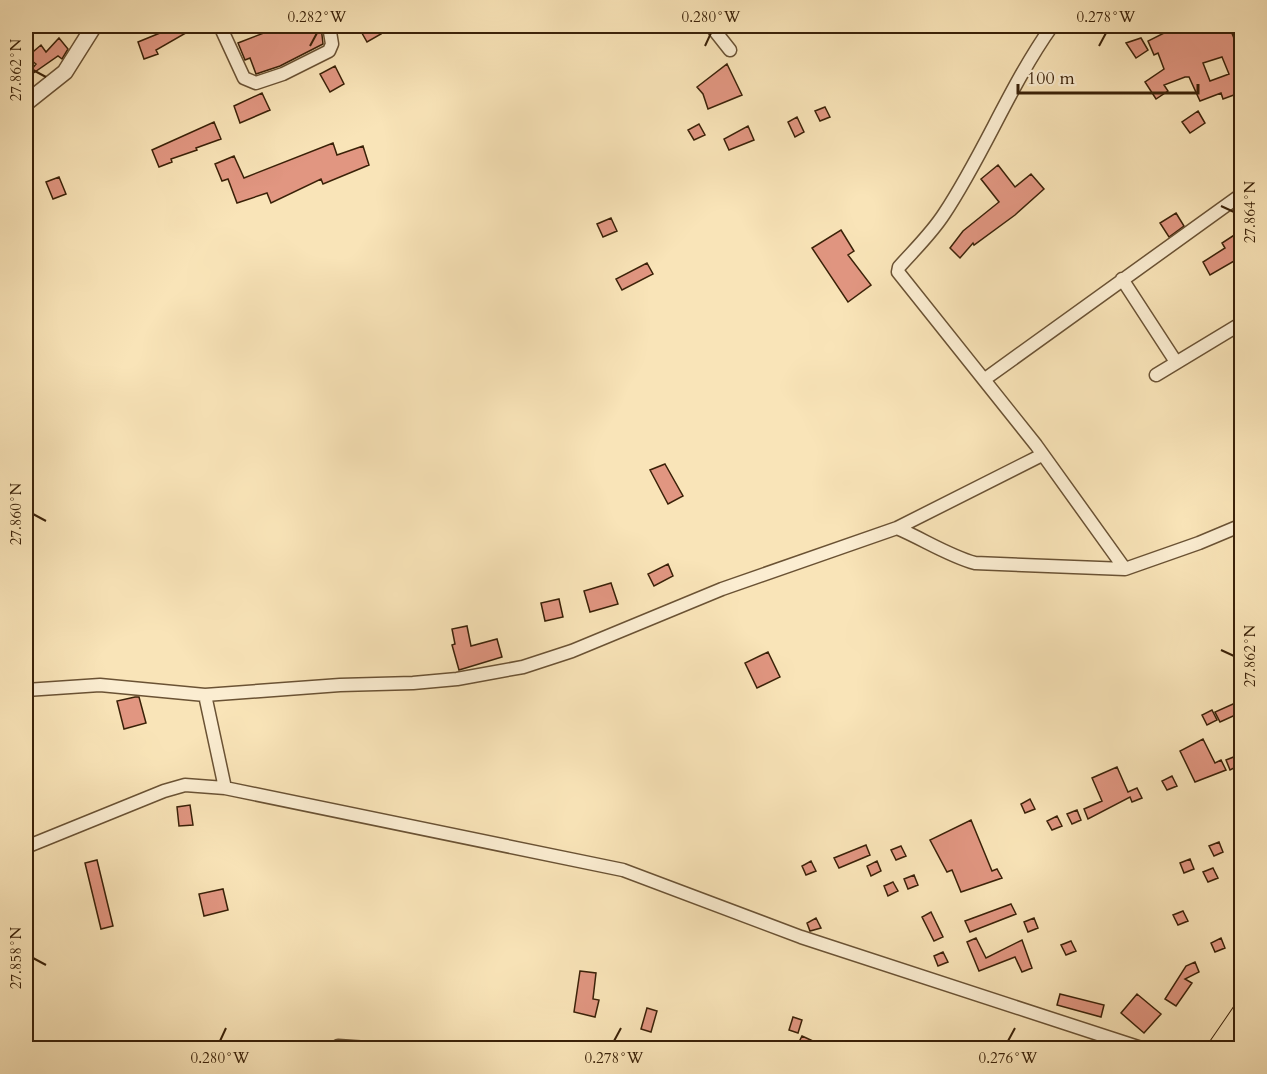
<svg xmlns="http://www.w3.org/2000/svg" width="1267" height="1074" viewBox="0 0 1267 1074" font-family="Cardo,serif">
	<style>
		.building { fill: #e19681; stroke: #3a2108; stroke-width: 1.5; fill-rule: evenodd }
		.lines { fill: none; stroke-linecap: round; stroke-linejoin: round }
		.minor-casing { stroke: #6a5234; stroke-width: 15 }
		.tertiary-casing { stroke: #6a5234; stroke-width: 18 }
		.primary-casing { stroke: #3a2108; stroke-width: 22 }
		.minor { stroke: #fbedd1; stroke-width: 12 }
		.tertiary { stroke: #fbedd1; stroke-width: 15 }
		.primary { stroke: #f9e4b8; stroke-width: 20 }
		.ticks { fill: none; stroke: #3a2108; stroke-width: 2 }
		.neatline { fill: none; stroke: #3a2108; stroke-width: 2 }
		.ticks-label { font-size: 15px; text-anchor: middle; fill: #3a2108 }
	</style>
	<rect width="100%" height="100%" fill="#f9e4b8"/>
	<filter id="stains"><feTurbulence type="fractalNoise" baseFrequency=".00333" numOctaves="4"/><feColorMatrix values="0 0 0 0 .2 0 0 0 0 .09 0 0 0 0 .02 0 0 0 .5 -.17"/></filter>
	<radialGradient id="worn" r=".72"><stop offset=".6" stop-color="#630" stop-opacity="0"/><stop offset="1" stop-color="#630" stop-opacity=".3"/></radialGradient>
	<path class="building" d="M 158,26 L 198,26 L 156,50 L 158,54 L 144,59 L 138,42 L 160,33 Z
		M 282,26 L 321,26 L 323,44 L 280,66 L 256,74 L 250,58 L 245,60 L 238,43 Z
		M 358,26 L 376,26 L 381,34 L 367,42 Z
		M 1178,26 L 1183,33 L 1203,26 L 1229,26 L 1242,58 L 1242,92 L 1223,99 L 1221,93 L 1200,101 L 1189,77 L 1185,77 L 1164,85 L 1168,91 L 1156,99 L 1145,82 L 1164,69 L 1158,53 L 1154,55 L 1148,41 ZM 1222,57 L 1229,74 L 1210,81 L 1203,63 Z
		M 59,38 L 68,49 L 62,59 L 58,56 L 32,74 L 30,71 L 36,64 L 27,57 L 41,45 L 46,52 Z
		M 1141,38 L 1148,50 L 1136,58 L 1126,43 Z
		M 727,64 L 742,95 L 708,109 L 703,94 L 697,87 Z
		M 335,66 L 344,84 L 330,92 L 320,74 Z
		M 262,93 L 270,110 L 240,123 L 234,106 Z
		M 825,107 L 830,117 L 820,121 L 815,111 Z
		M 1198,111 L 1205,123 L 1190,133 L 1182,122 Z
		M 797,117 L 804,132 L 795,137 L 788,122 Z
		M 214,122 L 221,139 L 196,148 L 197,150 L 171,159 L 172,162 L 159,167 L 152,150 Z
		M 699,124 L 705,135 L 694,140 L 688,130 Z
		M 748,126 L 754,140 L 729,150 L 724,139 Z
		M 333,143 L 337,155 L 363,146 L 369,165 L 323,184 L 321,179 L 271,203 L 267,193 L 237,203 L 228,179 L 222,181 L 215,164 L 234,156 L 244,178 Z
		M 998,165 L 1015,187 L 1031,174 L 1044,189 L 1015,215 L 974,245 L 973,243 L 960,258 L 950,248 L 963,231 L 999,202 L 981,179 Z
		M 59,177 L 66,194 L 53,199 L 46,182 Z
		M 1176,213 L 1184,226 L 1169,237 L 1160,223 Z
		M 611,218 L 617,231 L 603,237 L 597,224 Z
		M 841,230 L 854,251 L 848,255 L 871,285 L 848,302 L 812,248 Z
		M 1242,230 L 1242,273 L 1234,261 L 1210,275 L 1203,262 L 1225,248 L 1222,243 Z
		M 647,263 L 653,274 L 622,290 L 616,279 Z
		M 665,464 L 683,496 L 668,504 L 650,470 Z
		M 668,564 L 673,576 L 654,586 L 648,574 Z
		M 611,583 L 618,604 L 590,612 L 584,591 Z
		M 559,599 L 563,617 L 545,621 L 541,603 Z
		M 467,626 L 471,646 L 497,639 L 502,657 L 459,670 L 452,645 L 455,644 L 452,629 Z
		M 768,652 L 780,677 L 757,688 L 745,663 Z
		M 135,697 L 139,697 L 146,723 L 124,729 L 117,701 Z
		M 1242,700 L 1242,712 L 1220,722 L 1215,712 Z
		M 1212,710 L 1217,720 L 1207,725 L 1202,715 Z
		M 1203,739 L 1215,763 L 1221,760 L 1226,770 L 1195,782 L 1180,751 Z
		M 1236,756 L 1240,765 L 1230,770 L 1226,760 Z
		M 1117,767 L 1128,792 L 1137,788 L 1142,798 L 1132,802 L 1130,797 L 1088,819 L 1084,809 L 1102,801 L 1092,778 Z
		M 1172,776 L 1177,786 L 1167,790 L 1162,781 Z
		M 1030,799 L 1035,809 L 1025,813 L 1021,804 Z
		M 190,805 L 193,825 L 179,826 L 177,807 Z
		M 1077,810 L 1081,820 L 1072,824 L 1067,814 Z
		M 1057,816 L 1062,826 L 1052,830 L 1047,821 Z
		M 971,820 L 992,871 L 997,869 L 1002,878 L 961,892 L 952,870 L 947,872 L 930,840 Z
		M 1219,842 L 1223,852 L 1214,856 L 1209,846 Z
		M 866,845 L 870,855 L 839,868 L 834,858 Z
		M 901,846 L 906,856 L 896,860 L 891,850 Z
		M 1190,859 L 1194,869 L 1184,873 L 1180,863 Z
		M 97,860 L 113,926 L 101,929 L 85,863 Z
		M 811,861 L 816,871 L 806,875 L 802,866 Z
		M 877,861 L 881,871 L 871,876 L 867,866 Z
		M 1213,868 L 1218,878 L 1208,882 L 1203,872 Z
		M 914,875 L 918,885 L 908,889 L 904,879 Z
		M 893,882 L 898,891 L 888,896 L 884,886 Z
		M 223,889 L 228,910 L 204,916 L 199,894 Z
		M 1011,904 L 1016,914 L 970,932 L 965,921 Z
		M 1183,911 L 1188,921 L 1178,925 L 1173,915 Z
		M 931,912 L 943,937 L 934,941 L 922,917 Z
		M 816,918 L 821,928 L 810,931 L 807,923 Z
		M 1034,918 L 1038,928 L 1028,932 L 1024,922 Z
		M 976,938 L 986,958 L 1022,940 L 1032,968 L 1022,972 L 1015,957 L 979,971 L 967,942 Z
		M 1221,938 L 1225,948 L 1215,952 L 1211,943 Z
		M 1071,941 L 1076,951 L 1066,955 L 1061,945 Z
		M 943,952 L 948,962 L 938,966 L 934,956 Z
		M 1195,962 L 1199,972 L 1185,979 L 1192,983 L 1176,1006 L 1165,999 L 1186,966 Z
		M 580,971 L 596,973 L 593,999 L 599,1000 L 595,1017 L 574,1012 Z
		M 1060,994 L 1104,1005 L 1101,1017 L 1057,1005 Z
		M 1137,994 L 1161,1014 L 1144,1033 L 1121,1013 Z
		M 647,1008 L 657,1011 L 651,1032 L 641,1029 Z
		M 793,1017 L 802,1020 L 798,1033 L 789,1030 Z
		M 802,1036 L 828,1048 L 796,1048 Z"/>
	<g class="lines">
		<defs>
			<path id="minor" d="M 220,26 L 244,78 L 256,83 L 283,74 L 329,51 L 332,44 L 329,26
				M 711,26 L 730,50
				M 1052,26 C 1010,85 984,154 944,214 C 931,234 915,249 899,267 L 898,272 L 1036,445 L 1125,569
				M 1122,279 L 1176,362
				M 1156,375 L 1242,323
				M 985,379 L 1242,194
				M 897,528 C 923,539 949,556 975,563 L 1125,569 L 1199,543 L 1242,525
				M 26,690 L 100,685 L 205,695
				M 225,788 L 205,695 L 340,685 L 413,683 L 457,679 L 523,667 L 572,651 L 722,589 L 897,528 L 1042,455
				M 26,847 L 164,791 L 185,785 L 225,788 L 623,870 L 801,937 L 1141,1048
				M 338,1046 L 368,1048"/>
			<path id="tertiary" d="M 26,103 L 65,72 L 94,26"/>
			<path id="primary" d="M 1218,1048 L 1242,1013
				M 1238,1048 L 1242,1043"/>
		</defs>
		<use href="#minor" class="minor-casing"/>
		<use href="#tertiary" class="tertiary-casing"/>
		<use href="#primary" class="primary-casing"/>
		<use href="#minor" class="minor"/>
		<use href="#tertiary" class="tertiary"/>
		<use href="#primary" class="primary"/>
	</g>
	<path class="ticks" d="M 310,46 L 317,33M 705,46 L 711,33M 1099,46 L 1106,33M 33,70 L 46,77M 1221,206 L 1234,212M 33,514 L 46,521M 1221,650 L 1234,656M 33,958 L 46,965M 220,1041 L 226,1028M 614,1041 L 621,1028M 1008,1041 L 1015,1028"/>
	<rect width="1267" height="1074" fill="none" stroke="#f9e4b8" stroke-width="66"/>
	<path d="M1018 84v9h180v-9" fill="none" stroke="#3a2108" stroke-width="3"/>
	<text x="1027" y="84" font-size="18" fill="#3a2108" stroke="#fbedd1" stroke-width="4.5" paint-order="stroke">100 m</text>
	<rect x="33" y="33" width="1201" height="1008" class="neatline"/>
	<g class="ticks-label">
		<text x="317" y="22">0.282°W</text>
		<text x="711" y="22">0.280°W</text>
		<text x="1106" y="22">0.278°W</text>
		<text transform="translate(16 70) rotate(-90)" y="5">27.862°N</text>
		<text transform="translate(1250 212) rotate(-90)" y="5">27.864°N</text>
		<text transform="translate(16 514) rotate(-90)" y="5">27.860°N</text>
		<text transform="translate(1250 656) rotate(-90)" y="5">27.862°N</text>
		<text transform="translate(16 958) rotate(-90)" y="5">27.858°N</text>
		<text x="220" y="1063">0.280°W</text>
		<text x="614" y="1063">0.278°W</text>
		<text x="1008" y="1063">0.276°W</text>
	</g>
	<rect width="100%" height="100%" filter="url(#stains)"/>
	<rect width="100%" height="100%" fill="url(#worn)"/>
</svg>
